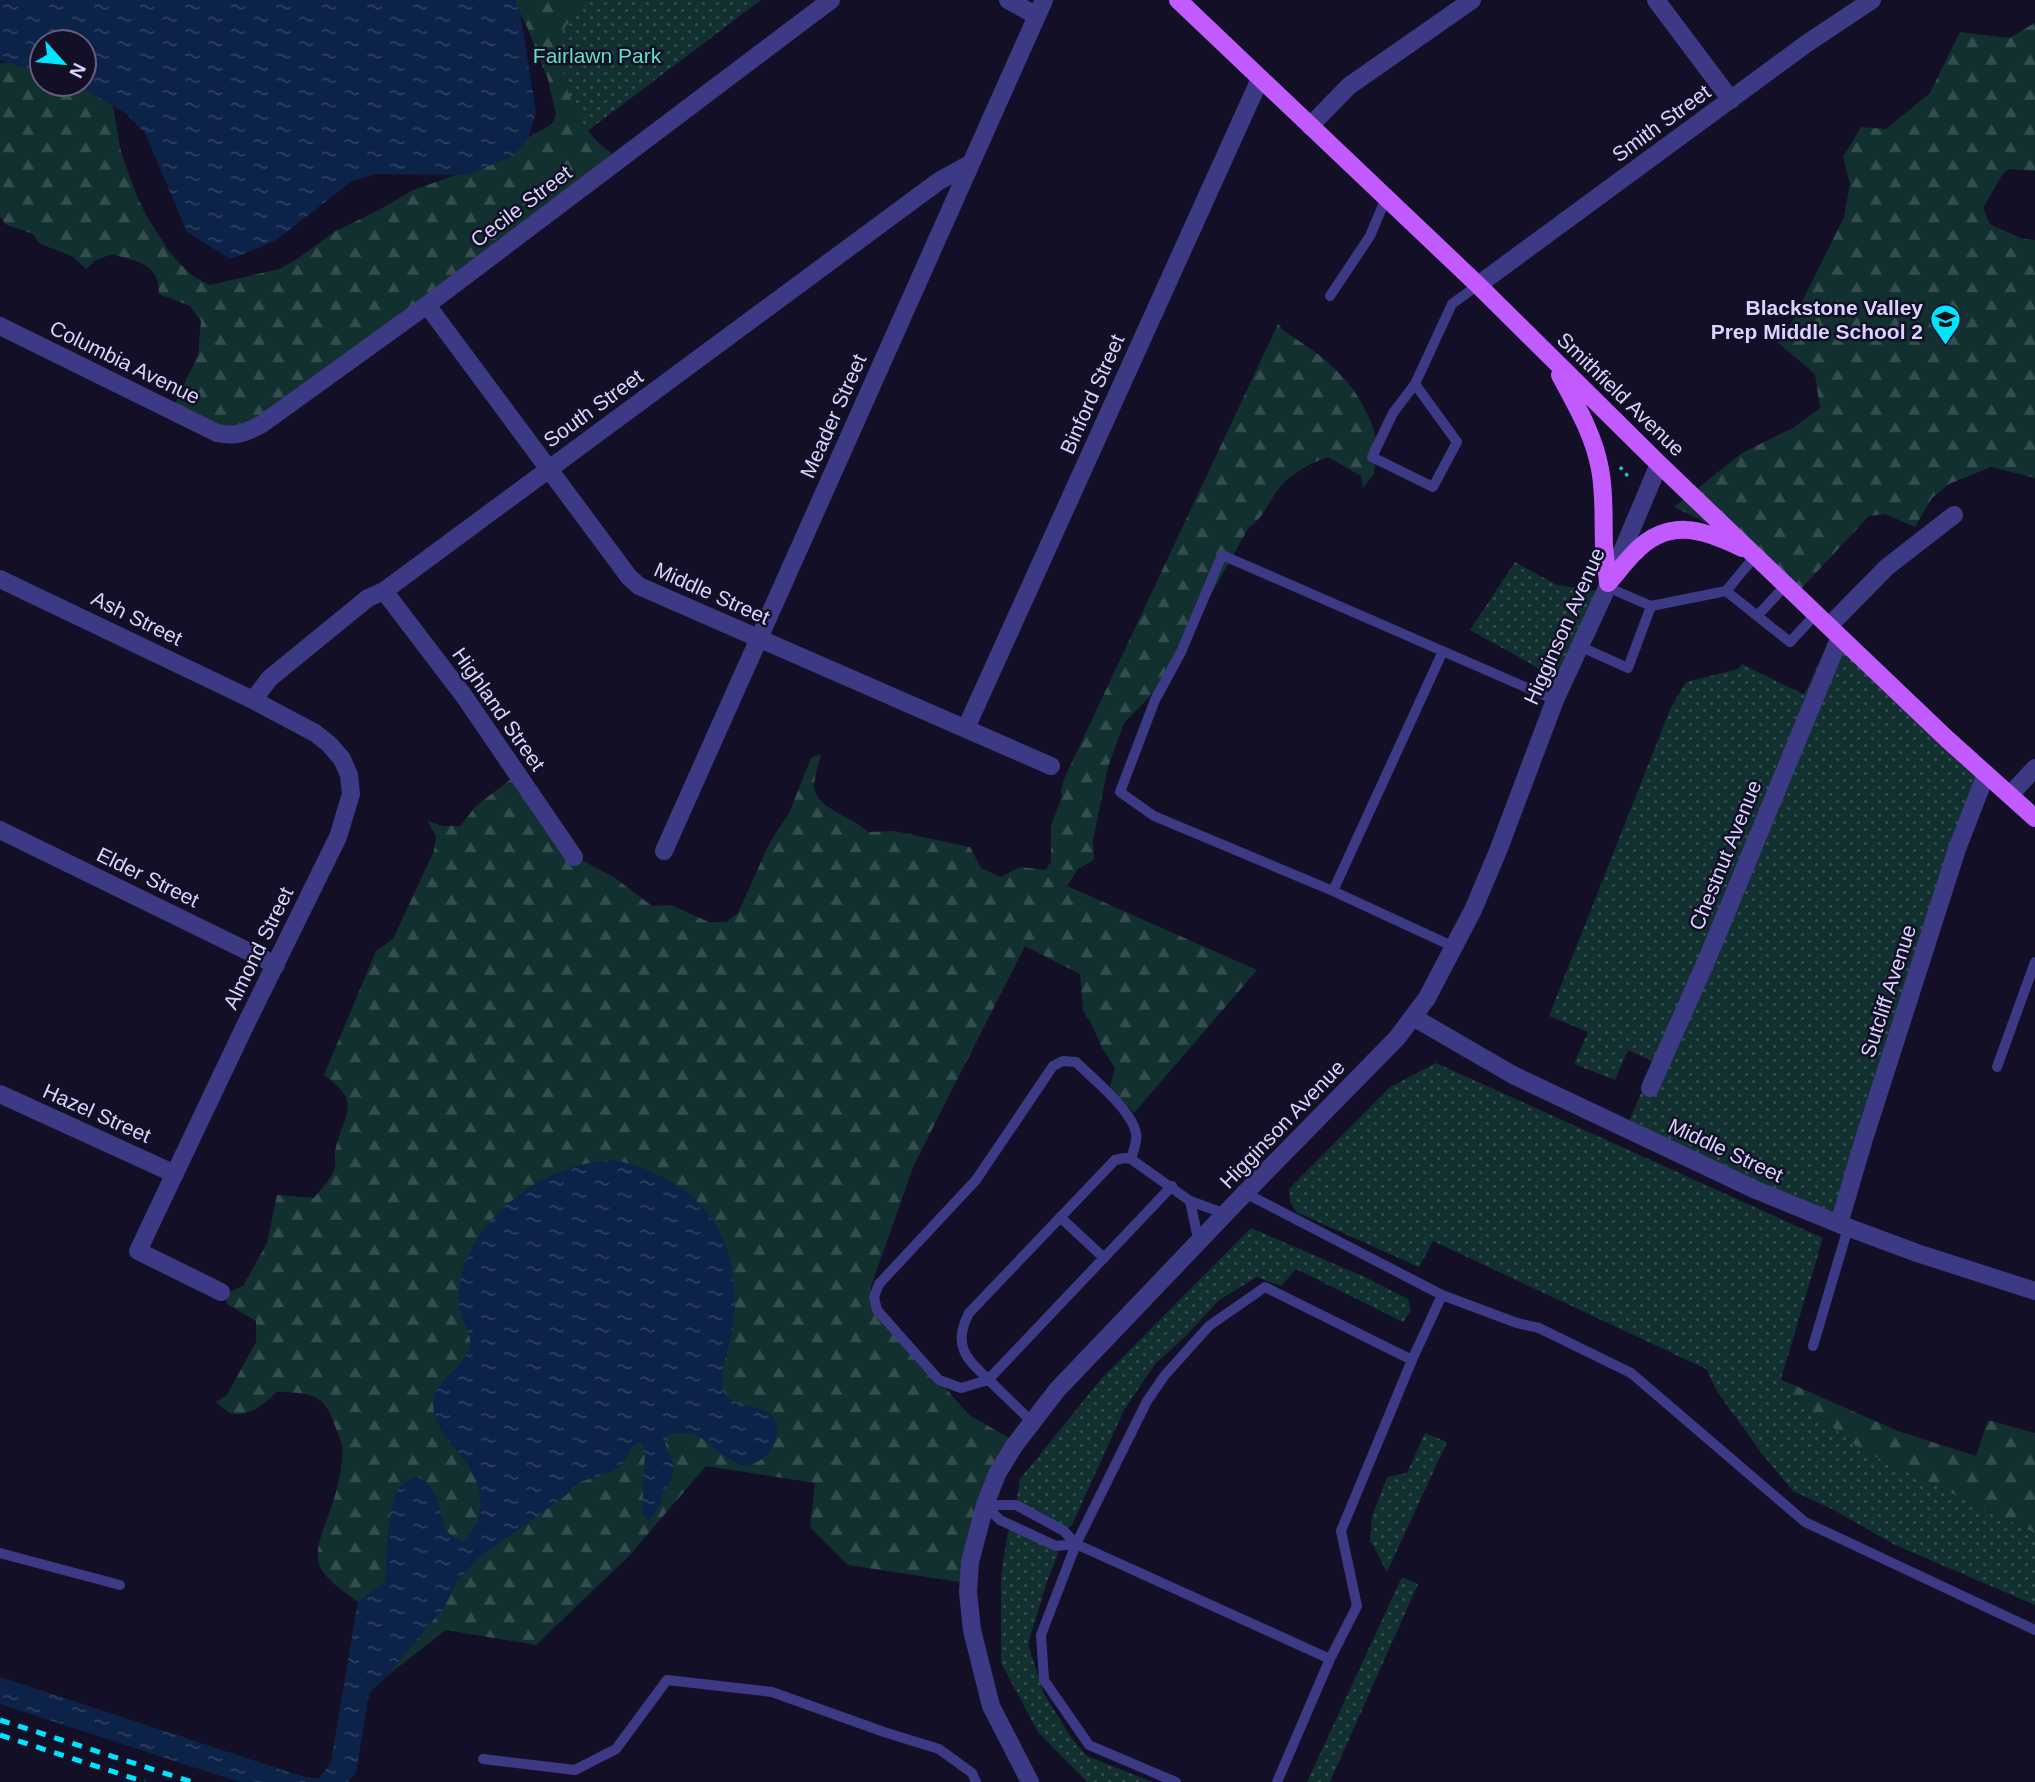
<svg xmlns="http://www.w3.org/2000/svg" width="2035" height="1782" viewBox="0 0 2035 1782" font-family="Arial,sans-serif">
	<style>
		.grass { fill: url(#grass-dots) }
		.forest { fill: url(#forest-firs) }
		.water { fill: url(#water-ripples) }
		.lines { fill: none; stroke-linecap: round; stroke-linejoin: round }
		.path { stroke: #2fb8b0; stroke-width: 3.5; stroke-dasharray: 3.5 5; stroke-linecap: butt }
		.service { stroke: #3d3a85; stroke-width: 10 }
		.minor { stroke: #3d3a85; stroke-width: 18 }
		.tertiary { stroke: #3d3a85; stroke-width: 18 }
		.primary { stroke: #c25bff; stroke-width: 18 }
		.rail { stroke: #00e5ff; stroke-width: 5; stroke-dasharray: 10 9; stroke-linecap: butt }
		.labels { text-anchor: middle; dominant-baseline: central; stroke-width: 5; stroke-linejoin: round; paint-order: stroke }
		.park-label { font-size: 21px; fill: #5fe0c0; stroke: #130f26 }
		.street-label { font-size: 21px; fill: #d9d4ff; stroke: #130f26 }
		.poi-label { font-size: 21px; font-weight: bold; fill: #d9d4ff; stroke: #130f26; text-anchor: end }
	</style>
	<defs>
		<pattern id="grass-dots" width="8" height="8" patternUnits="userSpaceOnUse" patternTransform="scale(1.75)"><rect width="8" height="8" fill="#12302f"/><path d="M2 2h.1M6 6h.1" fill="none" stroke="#344d4e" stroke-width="1.8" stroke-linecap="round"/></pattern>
		<pattern id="forest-firs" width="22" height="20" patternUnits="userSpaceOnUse" patternTransform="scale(1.75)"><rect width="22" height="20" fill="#12302f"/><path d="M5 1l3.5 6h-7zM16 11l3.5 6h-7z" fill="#344d4e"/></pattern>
		<pattern id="water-ripples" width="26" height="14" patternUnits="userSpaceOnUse" patternTransform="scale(1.75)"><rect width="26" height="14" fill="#0c2248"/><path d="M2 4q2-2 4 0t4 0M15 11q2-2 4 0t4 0" fill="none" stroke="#2f4163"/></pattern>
	</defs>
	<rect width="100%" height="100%" fill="#130f26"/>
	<path class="grass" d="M 516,0 L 761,0 L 573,142 Z
		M 1515,562 L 1557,585 L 1605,592 L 1555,700 L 1540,669 L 1470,630 Z
		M 1833,631 L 1986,774 L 1839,1224 L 1627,1126 L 1651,1069 L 1652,1061 L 1628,1050 L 1615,1080 L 1574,1064 L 1588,1032 L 1549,1016 L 1671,707 L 1686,682 L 1738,669 L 1742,664 L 1803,694 L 1806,691 Z
		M 1436,1063 L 1823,1238 L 1781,1379 L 1784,1389 L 1863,1451 L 2035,1533 L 2035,1605 L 1895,1545 L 1834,1510 L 1793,1491 L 1763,1455 L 1718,1393 L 1706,1369 L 1433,1241 L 1419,1267 L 1296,1212 L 1290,1202 L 1289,1189 L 1390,1087 Z
		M 1251,1228 L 1365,1277 L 1408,1299 L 1411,1310 L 1403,1322 L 1296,1269 L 1281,1286 L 1257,1277 L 1219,1300 L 1186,1336 L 1155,1364 L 1124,1410 L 1072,1525 L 1064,1531 L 1016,1505 L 1020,1479 L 1101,1379 Z
		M 1425,1433 L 1447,1442 L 1387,1572 L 1370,1540 L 1372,1516 L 1387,1477 L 1407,1473 Z
		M 1015,1527 L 1056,1546 L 1058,1554 L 1047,1582 L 1028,1644 L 1044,1694 L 1071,1737 L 1087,1756 L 1152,1782 L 1087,1782 L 1038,1732 L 1001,1663 L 1001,1576 L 1008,1531 Z
		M 1402,1577 L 1418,1584 L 1330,1782 L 1307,1782 Z"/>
	<path class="forest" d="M 513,0 L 581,0 L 583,3 C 576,13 566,23 562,34 C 560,39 561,45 561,50 C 562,86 580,134 612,153 L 608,160 L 423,300 L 233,434 L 174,406 L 198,355 L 201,321 L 190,306 L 159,294 C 159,262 137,262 112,254 L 96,260 L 86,269 L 72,256 L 40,244 L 33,234 L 5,224 L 0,216 L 0,63 L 42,61 L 42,84 L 84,84 L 113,106 L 121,152 L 137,197 L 146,215 L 170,253 L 191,275 L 210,285 L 279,269 L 296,260 L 334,232 L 377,211 L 413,190 L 470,170 L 552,124 L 556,115 L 543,57 Z
		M 2035,23 L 2035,171 L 2009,169 L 2002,175 L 1983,208 L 1990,224 L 2023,239 L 2035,240 L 2035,478 L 1991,467 L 1949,484 L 1932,498 L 1915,527 L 1885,514 L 1869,516 L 1798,592 L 1744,546 L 1701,520 L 1674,507 L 1742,453 L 1793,428 L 1820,408 L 1815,374 L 1777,342 L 1787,331 L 1796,314 L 1844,217 L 1850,184 L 1843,157 L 1861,127 L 1886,129 L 1930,93 L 1960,32 L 2009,38 Z
		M 1278,324 L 1283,330 C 1301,343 1321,354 1336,370 C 1357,390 1376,422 1378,452 C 1378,460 1374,466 1374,474 L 1363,488 L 1361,476 L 1328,457 C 1310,463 1289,474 1277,491 C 1268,503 1263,519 1249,527 L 1159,687 L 1124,723 L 1108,767 L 1093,840 L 1094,860 L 1078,869 L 1067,886 L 1257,970 L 1134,1113 L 1110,1087 L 1115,1068 L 1102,1048 L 1091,1023 L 1083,1011 L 1080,974 L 1025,946 L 914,1165 L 870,1289 L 877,1310 L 969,1415 L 1013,1440 L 966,1583 L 848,1565 L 810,1527 L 815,1483 L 706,1466 L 629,1556 L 536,1645 L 446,1630 L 388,1675 L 369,1693 L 356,1772 L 348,1782 L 240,1782 L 0,1677 L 300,1776 L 318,1779 L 331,1763 L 358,1602 C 345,1592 321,1578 318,1560 C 316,1545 324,1528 329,1514 C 335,1500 345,1460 342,1446 C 341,1439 337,1432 335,1426 C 324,1392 309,1393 277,1392 C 266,1402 248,1419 230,1413 C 226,1411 220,1405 216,1402 L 227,1395 L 256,1342 L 256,1321 L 227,1304 L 224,1294 L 243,1286 L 267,1243 L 277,1195 L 314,1198 C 320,1190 333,1177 335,1167 C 336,1162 334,1156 335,1151 C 343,1114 364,1103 324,1075 L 376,951 L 393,939 L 434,851 L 436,836 L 427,820 L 442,826 L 460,826 L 476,806 L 515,776 L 571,854 L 615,878 L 652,906 L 671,905 L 709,922 L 726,922 L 738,913 L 770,842 L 789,813 L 811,758 L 821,754 C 819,764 814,777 814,787 C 816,809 854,817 868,832 L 894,831 L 970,847 L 981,868 L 1001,877 L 1020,867 L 1045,870 L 1051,862 L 1051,825 L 1062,797 L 1061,790 L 1064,779 Z
		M 1780,1379 L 1898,1431 L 1976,1456 L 1988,1420 L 2035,1433 L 2035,1533 L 1863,1451 L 1784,1389 Z"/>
	<path class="water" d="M 0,0 L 515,0 L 520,12 L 536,112 L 528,139 L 513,156 L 467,175 L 375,174 L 352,181 L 275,241 L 230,259 L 187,232 L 145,133 L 125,113 L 84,89 L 70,84 L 84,84 L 84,42 L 42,42 L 42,74 L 0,60 Z
		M 611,1160 C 630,1162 649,1170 666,1179 C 725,1211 740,1264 733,1328 C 731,1346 715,1379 726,1395 C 736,1411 785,1400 776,1437 C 774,1446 769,1454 762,1459 C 735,1480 715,1441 693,1434 C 686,1432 678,1433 671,1434 L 665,1443 L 673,1464 L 673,1475 L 663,1494 L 660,1504 L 649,1522 L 642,1512 L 645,1452 L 641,1442 L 632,1447 L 621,1466 L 611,1472 L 580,1482 L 564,1497 L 477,1559 L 456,1583 L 442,1611 L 428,1626 L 388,1675 L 369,1693 L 356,1772 L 348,1782 L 239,1782 L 0,1704 L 0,1677 L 300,1776 L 318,1779 L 331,1763 L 358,1602 L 385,1581 C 387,1558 386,1504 401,1486 C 406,1480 412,1478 420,1476 C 426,1482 432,1487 435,1495 C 445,1516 437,1534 464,1541 C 474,1531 478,1522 480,1509 C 485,1460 435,1445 433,1405 C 432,1383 463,1369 469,1348 C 473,1335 464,1325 461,1313 C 458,1306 459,1299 459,1292 C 464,1221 544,1163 611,1160 Z"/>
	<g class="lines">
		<path class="path" d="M 1620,467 L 1631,480"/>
		<path class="service" d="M 1330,296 L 1370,236 L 1386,198
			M 1415,384 L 1457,442 L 1433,487 L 1372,457 L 1393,413 L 1415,384 L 1452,304 L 1478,285
			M 1607,587 L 1651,606
			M 1726,591 L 1756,555
			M 1757,616 L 1786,585
			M 1579,646 L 1628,668 L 1651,606 L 1726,591 L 1790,642 L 1816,614
			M 1333,891 L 1443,651
			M 1454,947 L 1333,891 L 1154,816 L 1120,792 L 1155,700 L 1181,652 L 1222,555 L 1555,700
			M 1997,1067 L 2035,962
			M 1131,1159 C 1133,1151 1138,1141 1136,1133 C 1131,1109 1093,1079 1076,1062 L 1063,1061 L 1053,1066 L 976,1180 L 879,1284 L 874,1297 L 877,1310 L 939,1380 L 961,1388 L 988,1380 L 1172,1186
			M 1245,1193 L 1442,1295 L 1517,1323 L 1539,1328 L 1631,1373 L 1805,1522 L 2035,1630
			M 1190,1201 L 1199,1243
			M 1060,1217 L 1104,1258
			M 1813,1346 L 1848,1228
			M 1032,1422 C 1019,1409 1005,1396 992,1383 C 968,1360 951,1347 969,1313 L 1115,1160 L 1124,1158 L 1131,1159 L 1190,1201 L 1226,1214
			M 985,1505 L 1016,1505 L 1064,1531 L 1076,1544 L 1330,1659
			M 985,1505 L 1000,1520 L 1056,1546 L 1076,1544
			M 0,1553 L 120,1585
			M 483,1759 L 575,1770 L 616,1749 L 667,1680 L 772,1692 L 884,1732 L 939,1749 L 972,1773 L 976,1782
			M 1176,1782 L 1089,1745 L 1044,1680 L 1041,1635 L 1076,1544 L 1147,1401 L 1165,1375 L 1209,1326 L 1265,1287 L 1412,1360
			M 1277,1782 L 1330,1659 L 1357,1606 L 1341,1531 L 1412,1360 L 1442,1295"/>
		<path class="minor" d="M 1008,0 L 1037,16
			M 1656,0 L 1731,100
			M 1310,126 L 1349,86 L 1472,0
			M 1478,285 L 1806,44 L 1872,0
			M 427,305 L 629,577 L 639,586 L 1051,766
			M 0,326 L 217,433 C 235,437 246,433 262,424 L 427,305 L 831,0
			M 0,579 L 253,700 L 315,733 L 329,744 L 342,759 L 349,775 L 351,794 L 338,837 L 244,1028 L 138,1251 L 221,1292
			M 384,591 L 464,696 L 574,857
			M 1829,626 L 1887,567 L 1954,515
			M 253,700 L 270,678 L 368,598 L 384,591 L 939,181 L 970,164
			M 966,728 L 1260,79
			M 2010,795 L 2035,768
			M 0,830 L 276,965
			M 664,851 L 1044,0
			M 1413,1017 L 1513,1075 L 1756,1190 L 1839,1224 L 1917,1253 L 2035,1291
			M 1650,1088 L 1708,957 L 1840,637
			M 0,1094 L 175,1174
			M 1839,1224 L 1864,1139 L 1957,849 L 1986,774"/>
		<path class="tertiary" d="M 1030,1782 L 991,1706 L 972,1630 L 968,1592 L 970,1562 L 985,1505 L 997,1474 L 1014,1446 L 1057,1390 L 1245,1193 L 1397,1038 L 1427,998 L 1473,910 L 1498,851 L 1555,700 L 1605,592 L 1659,464"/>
		<path class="primary" d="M 1178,0 L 1478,285 L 1659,464 L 1840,637 L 1947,739 L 2035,818
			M 1560,375 C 1576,405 1594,435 1600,469 C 1605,494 1603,520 1604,545 C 1605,557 1607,570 1608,583
			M 1608,583 C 1617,573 1625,562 1634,553 C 1668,517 1703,529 1742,548"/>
		<path class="rail" d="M 0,1720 L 192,1782
			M 0,1735 L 145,1782"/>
	</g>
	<defs>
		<symbol id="school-pin" viewBox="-11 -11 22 30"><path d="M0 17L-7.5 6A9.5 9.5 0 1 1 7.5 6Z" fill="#00e5ff" stroke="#130f26"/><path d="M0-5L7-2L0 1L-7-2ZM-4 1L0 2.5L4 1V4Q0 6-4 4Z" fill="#111"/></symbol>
	</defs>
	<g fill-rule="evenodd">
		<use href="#school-pin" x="1928" y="302" width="35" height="47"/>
	</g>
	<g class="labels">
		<g class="park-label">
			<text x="597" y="55">Fairlawn Park</text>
		</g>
		<g class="street-label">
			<text transform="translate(1661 123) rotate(-36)">Smith Street</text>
			<text transform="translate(521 206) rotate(-37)">Cecile Street</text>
			<text transform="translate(125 362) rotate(26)">Columbia Avenue</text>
			<text transform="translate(1092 394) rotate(-66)">Binford Street</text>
			<text transform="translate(1621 394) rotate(44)">Smithfield Avenue</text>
			<text transform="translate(593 408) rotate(-36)">South Street</text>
			<text transform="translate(833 416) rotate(-66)">Meader Street</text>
			<text transform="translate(712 593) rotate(24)">Middle Street</text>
			<text transform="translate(137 618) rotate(26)">Ash Street</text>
			<text transform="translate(1564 626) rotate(-66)">Higginson Avenue</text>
			<text transform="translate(499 709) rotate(55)">Highland Street</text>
			<text transform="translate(1725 855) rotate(-68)">Chestnut Avenue</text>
			<text transform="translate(148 877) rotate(26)">Elder Street</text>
			<text transform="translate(258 948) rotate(-64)">Almond Street</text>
			<text transform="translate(1888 991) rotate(-72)">Sutcliff Avenue</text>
			<text transform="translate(97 1113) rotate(24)">Hazel Street</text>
			<text transform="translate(1282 1124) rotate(-46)">Higginson Avenue</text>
			<text transform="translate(1726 1150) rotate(25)">Middle Street</text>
		</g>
		<g class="poi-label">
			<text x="1923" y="307">Blackstone Valley<tspan x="1923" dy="24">Prep Middle School 2</tspan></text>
		</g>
	</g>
	<g transform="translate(63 63) rotate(117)"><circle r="33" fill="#130f26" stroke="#625e7d" stroke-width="2"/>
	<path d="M0-5L12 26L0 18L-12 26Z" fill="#00e5ff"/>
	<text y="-10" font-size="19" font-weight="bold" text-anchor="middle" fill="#d9d4ff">N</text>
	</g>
</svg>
